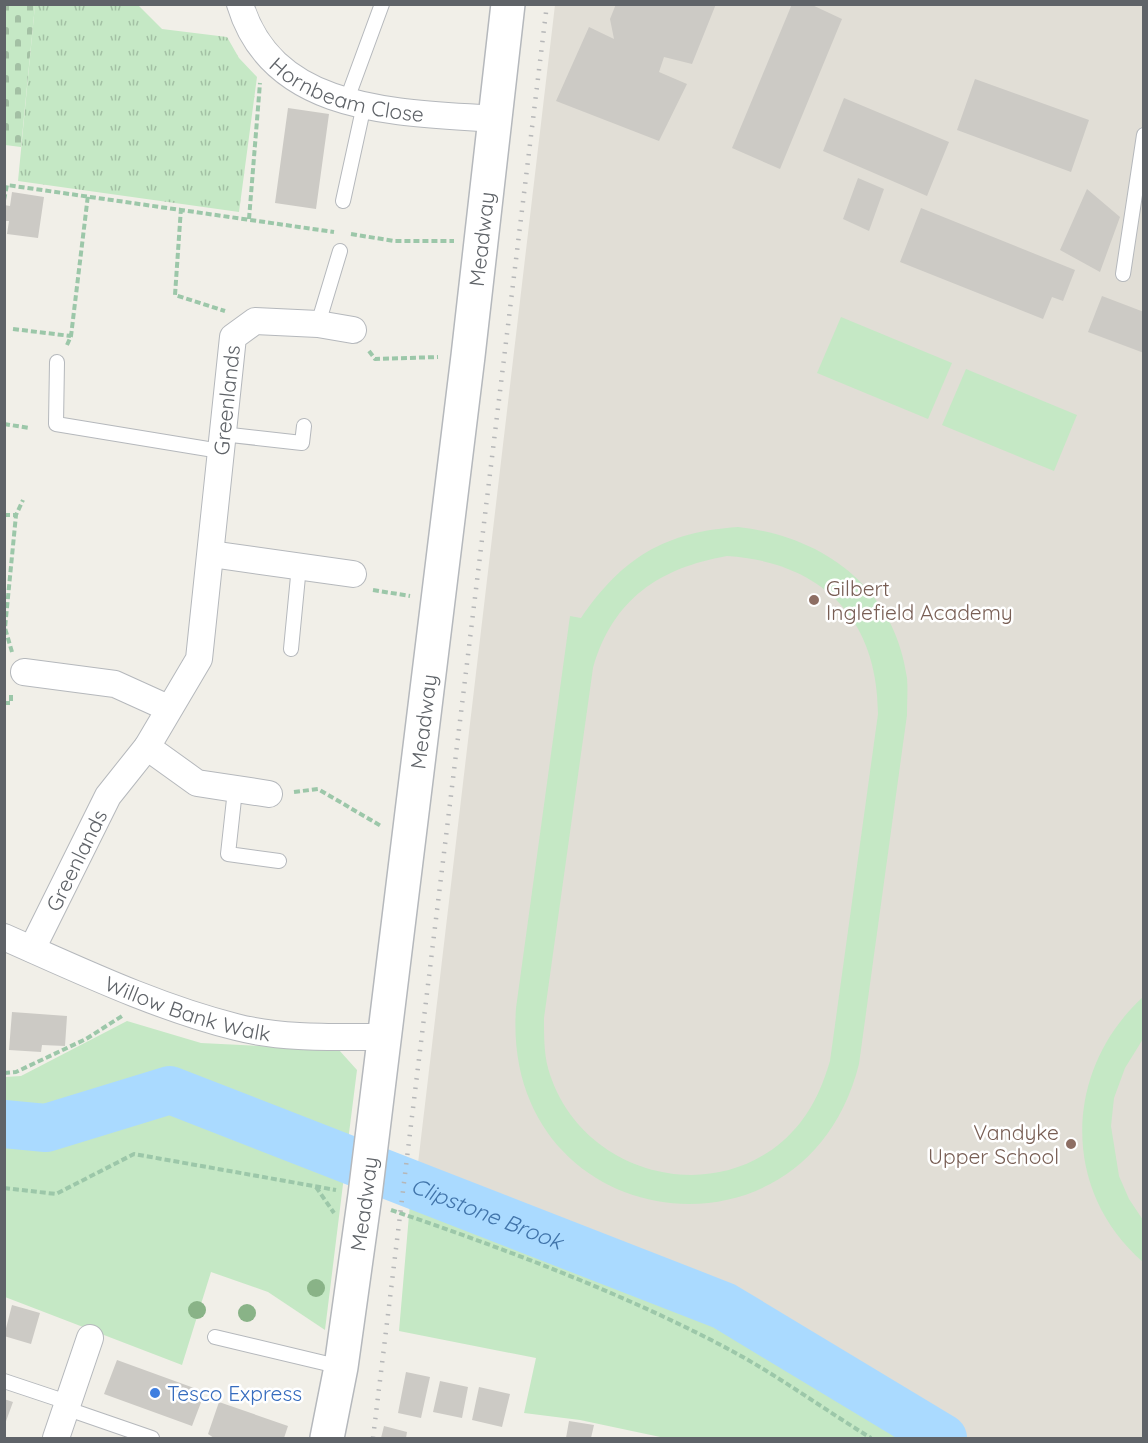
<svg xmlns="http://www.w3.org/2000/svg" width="1148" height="1443" viewBox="0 0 1148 1443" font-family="Quicksand,sans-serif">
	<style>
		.education { fill: #e1ded6 }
		.green { fill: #c5e8c5; fill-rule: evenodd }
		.cemetery { fill: url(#cemetery-stones) }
		.park { fill: url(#park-tufts) }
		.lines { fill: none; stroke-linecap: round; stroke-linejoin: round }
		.river { stroke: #aadaff; stroke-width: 48 }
		.building { fill: #cccac5 }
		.service-casing { stroke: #b5b8bc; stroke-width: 16 }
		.minor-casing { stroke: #b5b8bc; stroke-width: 28 }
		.tertiary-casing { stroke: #b5b8bc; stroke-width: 36 }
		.path { stroke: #9cc7a9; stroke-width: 4; stroke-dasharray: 6 3; stroke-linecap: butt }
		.service { stroke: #fff; stroke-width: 14 }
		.minor { stroke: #fff; stroke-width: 26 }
		.tertiary { stroke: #fff; stroke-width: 33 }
		.rail { stroke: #b6b7b8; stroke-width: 4.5; stroke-dasharray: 1.5 8; stroke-linecap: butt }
		.tree { fill: #89b387 }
		.education-dot { fill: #8d6e63; stroke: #fff; stroke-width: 2 }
		.shop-dot { fill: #3f7fe0; stroke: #fff; stroke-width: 2 }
		.labels { text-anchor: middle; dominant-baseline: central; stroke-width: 5; stroke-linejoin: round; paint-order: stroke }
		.street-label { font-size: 21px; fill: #5f6368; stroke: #fff }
		.education-label { font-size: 21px; fill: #785e54; stroke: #fff; text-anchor: start }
		.shop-label { font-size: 21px; fill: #366cbe; stroke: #fff; text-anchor: start }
		.water-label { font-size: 22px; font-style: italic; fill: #4174aa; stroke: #fff }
	</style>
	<defs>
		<pattern id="cemetery-stones" width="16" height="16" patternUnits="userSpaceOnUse" patternTransform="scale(1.5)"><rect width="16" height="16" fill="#c5e8c5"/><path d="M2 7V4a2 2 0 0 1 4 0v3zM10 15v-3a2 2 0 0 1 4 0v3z" fill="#a3c0a4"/></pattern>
		<pattern id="park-tufts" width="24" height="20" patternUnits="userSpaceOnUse" patternTransform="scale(1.5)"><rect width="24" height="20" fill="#c5e8c5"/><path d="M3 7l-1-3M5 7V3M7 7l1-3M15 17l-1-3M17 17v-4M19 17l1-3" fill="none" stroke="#a3c0a4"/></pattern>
	</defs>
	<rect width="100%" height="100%" fill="#f1efe8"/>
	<path class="education" d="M 555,5 L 1143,5 L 1143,1438 L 960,1438 L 724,1296 L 417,1172 Z"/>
	<path class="green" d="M 841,317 L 952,363 L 928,419 L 817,373 Z
		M 966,369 L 1077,415 L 1054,471 L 942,425 Z
		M 738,527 C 823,536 895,588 907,678 C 908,689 907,702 907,715 L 859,1064 C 805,1280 500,1234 516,1008 L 570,616 L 581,618 C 623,557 665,532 738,527 ZM 727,556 C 821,562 878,618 878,714 L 830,1061 C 823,1084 815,1104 800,1123 C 727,1214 579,1179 548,1068 C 544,1053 544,1035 544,1018 L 593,668 C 613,599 659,568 727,556 Z
		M 1143,997 L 1143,1039 L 1125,1068 L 1114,1098 L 1111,1126 L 1119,1176 L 1129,1199 L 1143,1220 L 1143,1262 C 1060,1190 1064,1069 1143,997 Z
		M 127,1021 L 201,1043 L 339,1050 L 357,1070 L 346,1157 L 170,1088 L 46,1127 L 5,1123 L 5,1077 L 21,1076 Z
		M 170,1091 L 346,1160 L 325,1330 L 268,1292 L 211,1272 L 182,1365 L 5,1297 L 4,1125 L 46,1129 Z
		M 411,1192 L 721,1316 L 925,1438 L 665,1438 L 580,1420 L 524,1413 L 536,1358 L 399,1331 Z"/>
	<path class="cemetery" d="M 4,5 L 35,5 L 21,147 L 5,145 Z"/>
	<path class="park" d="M 35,5 L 138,5 L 162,29 L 227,37 L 239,58 L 257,77 L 239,212 L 18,181 Z"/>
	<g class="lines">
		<path class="river" id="s1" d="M 4,1124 L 46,1128 L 170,1090 L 724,1306 L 943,1438"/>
	</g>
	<path class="building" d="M 616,4 L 716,4 L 692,64 L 664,57 L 659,72 L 687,84 L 659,141 L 556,101 L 589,27 L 614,39 L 610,19 Z
		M 792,4 L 810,4 L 842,19 L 780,169 L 732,148 Z
		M 975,79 L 1089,120 L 1071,172 L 957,130 Z
		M 844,98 L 949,142 L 927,196 L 823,151 Z
		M 288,108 L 329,114 L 316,209 L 275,203 Z
		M 858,178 L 884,189 L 869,231 L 843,219 Z
		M 1087,189 L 1120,217 L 1100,272 L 1060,250 Z
		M 12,192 L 44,197 L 38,238 L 7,234 L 9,221 L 4,221 L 4,205 L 10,206 Z
		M 921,208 L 1075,270 L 1063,301 L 1052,297 L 1043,319 L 900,262 Z
		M 1102,296 L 1144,312 L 1144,353 L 1088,332 Z
		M 12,1012 L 67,1016 L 65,1046 L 42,1045 L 41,1052 L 9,1050 Z
		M 12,1305 L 40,1313 L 31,1344 L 4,1336 Z
		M 117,1360 L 205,1392 L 192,1426 L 104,1394 Z
		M 406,1372 L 430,1377 L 421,1418 L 398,1413 Z
		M 440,1381 L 468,1387 L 462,1418 L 433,1412 Z
		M 479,1387 L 510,1394 L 502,1427 L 472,1420 Z
		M 4,1399 L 13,1402 L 5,1424 L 4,1424 Z
		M 219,1402 L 288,1426 L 284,1438 L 214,1438 L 208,1434 Z
		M 569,1421 L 594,1425 L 591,1438 L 566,1438 Z
		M 384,1426 L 407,1432 L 406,1438 L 381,1438 Z"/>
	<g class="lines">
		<defs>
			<path id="service" d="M 346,102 L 382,4
				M 343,201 L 364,105
				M 1123,274 L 1144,135
				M 318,324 L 340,251
				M 57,362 L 56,424 L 220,451
				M 222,434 L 302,443 L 304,426
				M 291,649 L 299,566
				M 235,790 L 228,854 L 279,861
				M 215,1337 L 341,1367
				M 4,1381 L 67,1402
				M 65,1408 L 152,1438"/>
			<g id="minor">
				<path id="s2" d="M 240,4 C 273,114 399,112 494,119"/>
				<path d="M 211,554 L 353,574"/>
				<path d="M 24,672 L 115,684 L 168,708"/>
				<path d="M 147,747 L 197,783 L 269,794"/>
				<path id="s3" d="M 4,937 C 79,970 156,1007 236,1027 C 282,1039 334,1037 382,1037"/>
				<path id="s4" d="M 32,949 L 108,796 L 147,747 L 199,659 L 233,337 L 255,321 L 318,324 L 353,330"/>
				<path d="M 56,1438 L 90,1338"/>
			</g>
			<g id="tertiary">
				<path id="s5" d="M 327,1438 L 341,1367 L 365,1195 L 468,356 L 508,4"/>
			</g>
		</defs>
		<use href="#service" class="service-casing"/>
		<use href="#minor" class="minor-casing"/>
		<use href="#tertiary" class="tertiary-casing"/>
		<path class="path" d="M 4,200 L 7,185 L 334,232
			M 181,208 L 175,295 L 225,311
			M 249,219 L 260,83
			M 351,234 L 394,241 L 454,241
			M 13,329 L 71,336
			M 67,345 L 71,336 L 88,195
			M 369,351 L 375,359 L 438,357
			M 4,424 L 30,428
			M 4,515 L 16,515
			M 373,590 L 410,596
			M 12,652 L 5,628 L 16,515 L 23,500
			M 4,703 L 11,703 L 11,692
			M 294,792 L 318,789 L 381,826
			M 4,1073 L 16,1072 L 86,1039 L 122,1016
			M 316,1187 L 334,1213
			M 4,1188 L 56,1194 L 134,1154 L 336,1190
			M 391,1210 C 503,1248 628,1295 732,1351 C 780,1377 825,1410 871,1438"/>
		<use href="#service" class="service"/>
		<use href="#minor" class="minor"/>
		<use href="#tertiary" class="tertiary"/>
		<path class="rail" d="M 373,1438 L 547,4"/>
	</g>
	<g class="tree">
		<circle cx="316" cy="1288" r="9"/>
		<circle cx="197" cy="1310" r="9"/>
		<circle cx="247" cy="1313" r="9"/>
	</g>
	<g class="education-dot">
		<circle cx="814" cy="600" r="6"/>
		<circle cx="1071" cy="1144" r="6"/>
	</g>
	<circle class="shop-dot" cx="155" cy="1393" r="6"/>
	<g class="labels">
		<g class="street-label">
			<text stroke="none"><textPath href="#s2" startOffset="148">Hornbeam Close</textPath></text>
			<text stroke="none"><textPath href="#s5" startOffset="1209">Meadway</textPath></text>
			<text stroke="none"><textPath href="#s4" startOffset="596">Greenlands</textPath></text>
			<text stroke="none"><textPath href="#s5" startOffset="723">Meadway</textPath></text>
			<text stroke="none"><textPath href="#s4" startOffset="99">Greenlands</textPath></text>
			<text stroke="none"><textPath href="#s3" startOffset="198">Willow Bank Walk</textPath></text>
			<text stroke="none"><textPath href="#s5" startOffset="237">Meadway</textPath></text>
		</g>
		<g class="education-label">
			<text x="826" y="588">Gilbert<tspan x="826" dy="24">Inglefield Academy</tspan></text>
			<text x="1059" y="1132" text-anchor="end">Vandyke<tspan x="1059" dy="24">Upper School</tspan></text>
		</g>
		<g class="shop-label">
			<text x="167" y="1393">Tesco Express</text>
		</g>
		<g class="water-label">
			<text stroke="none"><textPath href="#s1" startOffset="512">Clipstone Brook</textPath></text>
		</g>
	</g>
	<rect width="1148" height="1443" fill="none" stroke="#5f6368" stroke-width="12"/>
</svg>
